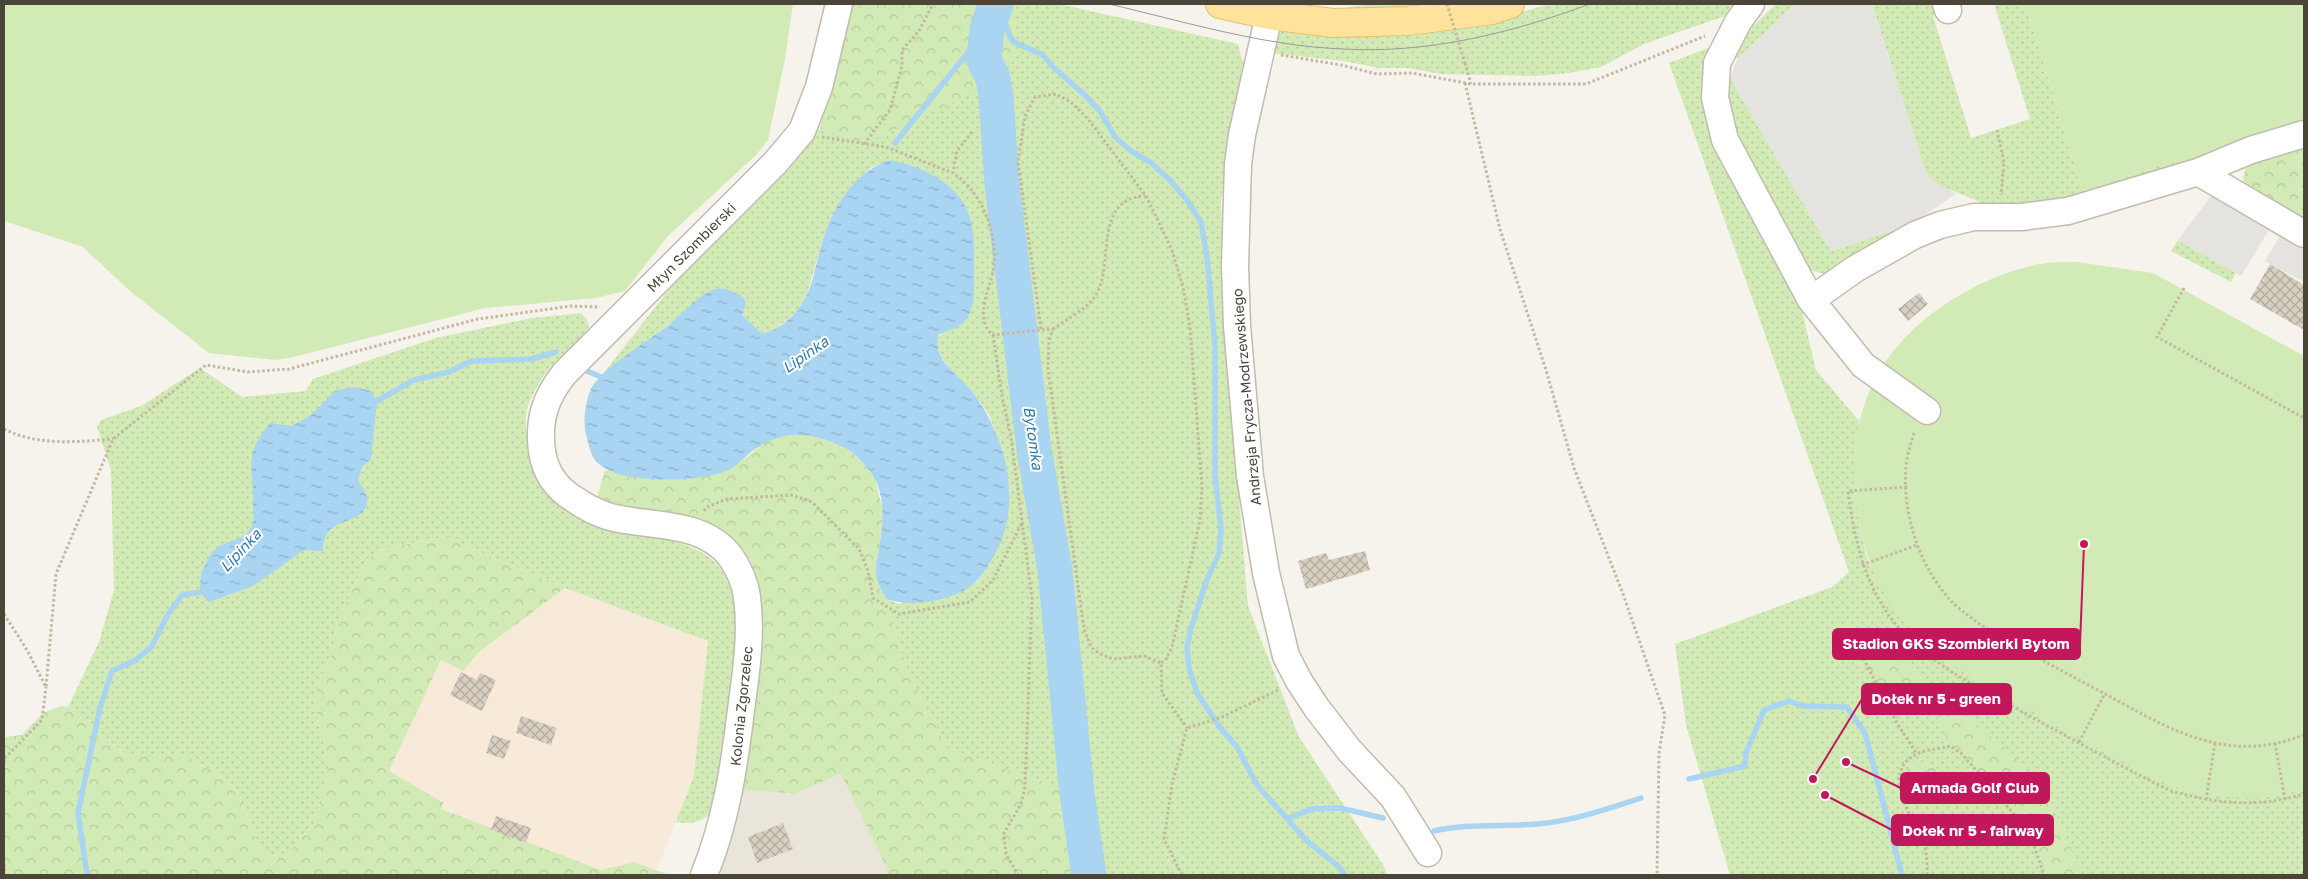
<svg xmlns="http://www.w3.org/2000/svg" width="2308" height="879" viewBox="0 0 2308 879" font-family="'Golos Text',sans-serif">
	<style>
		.residential { fill: #eae5da }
		.commercial { fill: #f7ead8 }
		.grass { fill: url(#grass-dots) }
		.forest { fill: url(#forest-crowns) }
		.garden { fill: #d2eab5 }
		.parking { fill: #e5e3e0 }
		.water { fill: url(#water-ripples) }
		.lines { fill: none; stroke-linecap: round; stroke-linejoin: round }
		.stream { stroke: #a9d4f2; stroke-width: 5.5 }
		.river { stroke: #a9d4f2; stroke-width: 35 }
		.building { fill: url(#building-cross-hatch) }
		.minor-casing { stroke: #c2bbae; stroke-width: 29 }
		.major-casing { stroke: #e6c16a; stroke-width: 30 }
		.path { stroke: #c4b79f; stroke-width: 3; stroke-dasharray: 2.5 2.5; stroke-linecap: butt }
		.minor { stroke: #fff; stroke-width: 26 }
		.major { stroke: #ffe39c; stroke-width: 28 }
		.tram { stroke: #9a9a9a; stroke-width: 1 }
		.path-bridge { stroke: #c4b79f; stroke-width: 3; stroke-dasharray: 2.5 2.5; stroke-linecap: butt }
		.labels { text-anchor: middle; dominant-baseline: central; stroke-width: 4; stroke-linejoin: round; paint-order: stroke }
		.street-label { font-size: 14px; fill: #4b4439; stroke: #fff }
		.water-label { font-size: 15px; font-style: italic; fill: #2e7ab2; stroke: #fff }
		.leader { fill: none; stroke: #c2185b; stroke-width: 2 }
		.callout-dot { fill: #c2185b; stroke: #fff; stroke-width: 2 }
		.callout { fill: #c2185b; stroke: #c2185b; stroke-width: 2 }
		.callout-label { font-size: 15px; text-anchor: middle; font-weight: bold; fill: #fff }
	</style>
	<defs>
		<pattern id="grass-dots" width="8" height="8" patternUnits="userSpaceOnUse" patternTransform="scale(1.25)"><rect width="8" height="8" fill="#d2eab5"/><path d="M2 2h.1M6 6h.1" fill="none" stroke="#b6ca9c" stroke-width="1.8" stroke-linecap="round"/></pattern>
		<pattern id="forest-crowns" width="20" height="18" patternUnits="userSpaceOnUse" patternTransform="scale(1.25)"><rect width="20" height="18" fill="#d2eab5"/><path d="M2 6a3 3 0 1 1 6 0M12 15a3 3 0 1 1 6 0" fill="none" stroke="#b6ca9c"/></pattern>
		<pattern id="water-ripples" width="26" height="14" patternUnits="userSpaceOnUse" patternTransform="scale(1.25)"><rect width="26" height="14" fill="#a9d4f2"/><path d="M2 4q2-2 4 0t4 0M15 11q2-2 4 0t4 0" fill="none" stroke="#8caec5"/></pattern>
		<pattern id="building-cross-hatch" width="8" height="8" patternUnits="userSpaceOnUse" patternTransform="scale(1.25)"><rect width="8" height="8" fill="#d8cfc1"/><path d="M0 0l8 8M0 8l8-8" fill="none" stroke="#b1aa9e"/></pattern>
	</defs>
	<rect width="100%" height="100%" fill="#f6f3ec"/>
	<path class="residential" d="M 841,774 L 888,868 L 887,875 L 714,875 L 740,789 L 794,794 Z"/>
	<path class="commercial" d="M 565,588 L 708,641 L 694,775 L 657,870 L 634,862 L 601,870 L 441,809 L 443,803 L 388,771 L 441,660 L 463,671 L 479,652 Z"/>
	<path class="grass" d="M 1016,4 L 1059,4 L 1238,44 L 1243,64 L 1221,202 L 1227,355 L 1248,606 L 1299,737 L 1384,866 L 1387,875 L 1073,875 L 1062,789 L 947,748 L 907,669 L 886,599 L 899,604 L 976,582 L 988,567 L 1000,542 L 1010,491 L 1001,446 L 989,415 L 973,392 L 949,368 L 941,356 L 936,344 L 938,336 L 945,332 L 972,306 L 974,283 L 973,237 L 890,160 L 870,168 L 832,216 L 822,242 L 806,298 L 797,311 L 773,331 L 761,333 L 742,315 L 746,304 L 709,291 L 669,325 L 603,374 L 685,269 L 756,201 L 820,128 L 864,144 L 1014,51 Z
		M 1366,4 L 1438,4 L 1439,6 L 1374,9 L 1346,8 Z
		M 1549,4 L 1732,4 L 1725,16 L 1644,44 L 1601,67 L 1569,73 L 1536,76 L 1441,74 L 1408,68 L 1379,68 L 1343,61 L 1271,53 L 1279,34 L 1283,30 L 1512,15 Z
		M 1776,4 L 1795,4 L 1738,58 L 1735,56 C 1742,35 1760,19 1776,4 Z
		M 1872,4 L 1941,4 L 1943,12 L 1933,16 L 1971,138 L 2030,119 L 1994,4 L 2026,4 L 2082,190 L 2304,122 L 2304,128 L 2050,206 L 1990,206 L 1943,187 L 1930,179 L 1925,170 Z
		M 1708,48 L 1720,149 L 1802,311 L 1816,370 L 1859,421 L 1855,453 L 1855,486 L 1860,527 L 1868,562 L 1919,636 L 1968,675 L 2044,717 L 2261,798 L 2304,790 L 2304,875 L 1730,875 L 1686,725 L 1675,644 L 1832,587 L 1849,572 L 1669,63 Z
		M 1730,78 L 1831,251 L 1911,224 L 1835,272 L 1824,274 L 1809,270 L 1732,130 L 1726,79 Z
		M 2178,240 L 2236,273 L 2231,282 L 2171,251 Z
		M 581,313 L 587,320 L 589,326 C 579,344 561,354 548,370 C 541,379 533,393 529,403 C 522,419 528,443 533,459 C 536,467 538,479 543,487 C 579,543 692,522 723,572 C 747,613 736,665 730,709 C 727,739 723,769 719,799 C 709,819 698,826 676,822 L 694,775 L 708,641 L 565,588 L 445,537 L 386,548 L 368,558 L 337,622 L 333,651 L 318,684 L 314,702 L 329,765 L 314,823 L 290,852 L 274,856 L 260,851 L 248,816 L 229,781 L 217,776 L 203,765 L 129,757 C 107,742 92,720 68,707 L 99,642 L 114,590 L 111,470 L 97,427 L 101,420 L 141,406 L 200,368 L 242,397 L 306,391 L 313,379 L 436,338 L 532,318 Z"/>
	<path class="forest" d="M 851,4 L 1016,4 L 1014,51 L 1001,80 L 864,144 L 820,128 Z
		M 2304,141 L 2304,228 L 2246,190 L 2243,178 L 2246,166 Z
		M 809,434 L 847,448 L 874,474 L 883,511 L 879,550 L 879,587 L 886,599 L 907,669 L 947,748 L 1062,789 L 1073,875 L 887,875 L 887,868 L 841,774 L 794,794 L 740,789 L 755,678 L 760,596 L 750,560 L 727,533 L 686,516 L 610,504 L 597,498 L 605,470 L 640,478 L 738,464 L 768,440 L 786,435 Z
		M 445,537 L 565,588 L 479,652 L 463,671 L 441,660 L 389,771 L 444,803 L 441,809 L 601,870 L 634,862 L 669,875 L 4,875 L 4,737 L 22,735 L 43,713 L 61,706 L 68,707 L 82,715 L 119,750 L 129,757 L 186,756 L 229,781 L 248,816 L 260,851 L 274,856 L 290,852 L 314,823 L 329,765 L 314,702 L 318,684 L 333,651 L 337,622 L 368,558 L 386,548 Z
		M 1848,626 L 1899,659 L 2039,777 L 2083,875 L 2050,875 L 1998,789 L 1950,746 L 1934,709 C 1922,704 1908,704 1896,700 C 1881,694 1844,643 1833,628 Z
		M 1923,760 L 1935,768 L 1939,794 L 1922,803 L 1909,802 L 1899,779 L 1913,762 Z"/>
	<path class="garden" d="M 4,4 L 793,4 L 785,59 L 768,140 L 756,155 L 668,236 L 625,291 L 596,298 L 485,308 L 294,357 L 276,360 L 209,353 L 131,292 L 83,247 L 4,221 Z
		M 2026,4 L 2304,4 L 2304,122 L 2082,190 Z
		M 2077,262 L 2153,273 L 2304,356 L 2304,790 L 2261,798 L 2226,797 L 2191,793 L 2146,775 L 1968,675 C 1944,657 1914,638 1897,613 C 1873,581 1862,545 1857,505 C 1852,467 1854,425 1870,390 C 1897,326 1973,277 2040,264 C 2052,262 2065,262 2077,262 Z"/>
	<path class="parking" d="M 1795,4 L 1872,4 L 1925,170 L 1930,179 L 1956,194 L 1911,224 L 1831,251 L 1730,78 L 1738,58 Z
		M 2220,184 L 2304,234 L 2304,282 L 2265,261 L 2283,231 L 2272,225 L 2241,276 L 2178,240 Z"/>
	<path class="water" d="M 890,160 C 921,166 958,183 969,215 C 975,232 974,251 974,269 C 974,285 976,307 965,321 C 959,328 946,331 938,335 C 932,362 961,375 974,394 C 1005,437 1022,497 998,548 C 989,566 979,584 959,593 C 937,602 909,607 886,599 C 881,590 876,581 876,570 C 876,563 878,555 879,548 C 884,517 887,487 863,463 C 857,457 851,450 843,447 C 808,431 783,429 751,452 C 742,459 736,468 724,472 C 697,482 617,485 597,462 C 591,457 589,446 587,438 C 582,424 585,400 592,387 C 605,366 648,341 669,325 C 680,316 702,291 716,289 C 726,287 736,293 744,298 L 746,304 L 742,315 L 761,333 C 778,333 797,313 805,299 C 814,282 816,261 822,243 C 832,208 854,172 890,160 Z
		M 354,387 L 371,391 L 377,401 L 371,459 L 362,467 L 358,480 C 361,485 366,492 367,498 C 370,521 337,519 328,532 C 324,538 323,544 323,551 L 304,550 L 253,586 L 209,602 C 207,600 203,596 202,593 C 196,580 207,556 217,548 C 229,539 245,541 252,526 C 255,521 253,512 253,506 C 255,467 241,459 270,423 L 291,426 L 310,416 L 335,391 Z"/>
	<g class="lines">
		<path class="stream" d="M 998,4 L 1010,37 L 1014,42 L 1043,55 L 1053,67 L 1086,96 L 1100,111 L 1115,137 L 1131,151 L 1150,162 L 1169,179 L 1187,200 L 1201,222 L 1207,257 L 1215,346 L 1215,476 L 1221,530 L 1219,553 L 1206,582 L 1191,628 L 1187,647 L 1189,669 L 1197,693 L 1219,726 L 1237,747 L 1257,785 L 1306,840 L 1338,866 L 1345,875
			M 895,143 L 987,29
			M 585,370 L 601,377 L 607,377
			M 373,405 L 377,401 L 414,380 L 449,372 L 471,361 L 531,359 L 556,352
			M 1689,779 L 1745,766 L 1746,753 L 1764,710 L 1789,701 L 1803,706 L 1847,707 L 1865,733 L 1902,875
			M 1289,818 L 1312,809 L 1340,808 L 1383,818
			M 1434,831 C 1466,823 1504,827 1537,824 C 1573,821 1607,809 1641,798
			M 87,875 L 78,813 L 100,708 L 112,671 L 136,660 L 152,646 L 167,616 L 182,595 L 201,592 L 206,587"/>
		<path class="river" d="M 996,4 L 987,29 L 984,60 L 993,78 L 996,98 L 1002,184 L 1034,449 L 1055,570 L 1077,793 L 1089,875"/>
	</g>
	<path class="building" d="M 2270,264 L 2304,285 L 2304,330 L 2250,299 Z
		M 1919,293 L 1928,304 L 1908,321 L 1898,309 Z
		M 1365,551 L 1370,570 L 1306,589 L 1298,561 L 1326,553 L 1329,560 Z
		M 461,672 L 477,680 L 480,673 L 496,680 L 482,711 L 450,695 Z
		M 521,716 L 557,728 L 551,745 L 516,733 Z
		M 492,735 L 511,741 L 504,759 L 486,753 Z
		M 496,816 L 531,828 L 526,843 L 491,830 Z
		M 783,823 L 793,849 L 757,863 L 748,837 Z"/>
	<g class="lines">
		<defs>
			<path id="minor" d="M 1751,4 L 1738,22 L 1717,63 L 1715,98 L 1725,140 L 1811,300 L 1863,365 L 1927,411
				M 1946,4 L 1948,10
				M 1269,15 L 1242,135 L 1238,164 L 1235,266 L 1237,326 L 1250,476 L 1266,573 L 1286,656 L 1299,681 L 1316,707 L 1349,750 L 1393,797 L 1428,853
				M 2198,172 L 2251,150 L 2304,134
				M 1811,300 L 1855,269 L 1915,235 L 1940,225 L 1974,217 L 2022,217 L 2068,211 L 2198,172 L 2304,234
				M 704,875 C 726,821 734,768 741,710 C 746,673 752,635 747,597 C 745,583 738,567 730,556 C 701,519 648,528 607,516 C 595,512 584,506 574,499 C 556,488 545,472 542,451 C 538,420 545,398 564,374 L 775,163 L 802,131 L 819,87 L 839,4"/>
			<path id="major" d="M 1220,4 L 1269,15 L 1333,23 L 1408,21 L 1492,10 L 1510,4"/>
		</defs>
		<use href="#minor" class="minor-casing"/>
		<use href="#major" class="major-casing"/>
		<path class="path" d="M 1281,55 L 1341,65 L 1377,74 L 1412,73 L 1471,84 L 1586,84 L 1705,36
			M 1465,63 L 1471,84
			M 1465,83 L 1500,229 L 1546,370 L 1574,468 L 1623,594 L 1665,715 L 1659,753 L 1657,875
			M 1997,130 L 2004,162 L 2001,195
			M 972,132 L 957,151 L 953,173 C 981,191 997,231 994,265 C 992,286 972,317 993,335 L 1053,329 L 1049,340 L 1048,369 L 1084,629 L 1091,647 L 1100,654 L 1113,659 L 1144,656 L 1161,663 L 1162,693 L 1187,728
			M 822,137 L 886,147 L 953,173
			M 864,144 L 890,110 L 902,66 L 902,50 L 919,31 L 933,4
			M 2184,288 L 2157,337 L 2304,418
			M 1041,329 L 1018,162 L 1025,116 L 1035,97 L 1056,94 L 1071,102 L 1088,119 L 1146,196 L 1172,250 L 1183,287 L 1190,327 L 1202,487 L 1200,520 L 1172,647 L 1166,659 L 1161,663
			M 1053,329 C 1067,319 1088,309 1097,293 C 1114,262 1093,199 1145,196
			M 993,335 L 1002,396 L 1011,437 L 1032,598 L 1025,787 L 1021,804 L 1004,833 L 1006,854 L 1018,875
			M 4,429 C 37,446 77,442 113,439
			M 1914,433 C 1911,443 1907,455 1906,466 C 1902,515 1920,569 1954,604 C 1962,611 1970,617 1978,623 C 2016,647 2055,667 2094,688 C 2164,725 2222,767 2304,735
			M 1907,487 L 1848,491 C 1854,538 1864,584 1894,622 C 1929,666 1989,693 2037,720 C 2081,744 2126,769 2171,791 C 2218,804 2257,808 2304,794
			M 704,511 L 707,507 L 727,499 L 791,495 L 812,502 L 859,549 L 868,571 L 873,598 L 899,614 L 970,602 L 993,580 L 1022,523
			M 1862,565 L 1917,545
			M 4,614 L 27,650 L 46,687 L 56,574 L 113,439 L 206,365 L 248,372 L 289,369 L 478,319 L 571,306 L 599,307
			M 1861,654 L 1897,723 L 1917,754
			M 2079,742 L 2105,693
			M 2275,743 L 2285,800
			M 4,763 L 5,758 L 42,720 L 46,687
			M 2206,800 L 2215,743
			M 4,864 L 5,875
			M 1182,875 L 1164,839 L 1172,784 L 1187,728 L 1222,717 L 1280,689
			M 1927,875 C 1927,866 1927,857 1925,848 C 1917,821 1875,772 1919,753 C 1928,749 1940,749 1950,746 L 1961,753 L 2025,827 L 2032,840 L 2044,875"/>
		<use href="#minor" class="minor"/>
		<use href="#major" class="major"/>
		<path class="tram" d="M 1109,4 C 1186,22 1264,46 1343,49 C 1427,54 1512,33 1590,4"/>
		<path class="path-bridge" d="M 1447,4 L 1465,63"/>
	</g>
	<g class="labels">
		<g class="street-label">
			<text transform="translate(691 247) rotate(-45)">Młyn Szombierski</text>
			<text transform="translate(1246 397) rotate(-95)">Andrzeja Frycza-Modrzewskiego</text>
			<text transform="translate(741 706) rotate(-84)">Kolonia Zgorzelec</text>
		</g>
		<g class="water-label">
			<text transform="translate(805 354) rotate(-35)">Lipinka</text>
			<text transform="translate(1034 438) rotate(82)">Bytomka</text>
			<text transform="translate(240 550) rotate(-47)">Lipinka</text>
		</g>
	</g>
	<path class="leader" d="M2084 544L2080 644M1813 779L1862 699M1846 762L1901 788M1825 795L1892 830"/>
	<g class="callout-dot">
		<circle cx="2084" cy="544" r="5"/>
		<circle cx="1813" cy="779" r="5"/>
		<circle cx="1846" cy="762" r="5"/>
		<circle cx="1825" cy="795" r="5"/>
	</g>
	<g class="callout">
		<rect x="1833" y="629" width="247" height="30" rx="5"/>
		<rect x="1862" y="684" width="149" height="30" rx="5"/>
		<rect x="1901" y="773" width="148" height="30" rx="5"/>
		<rect x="1892" y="815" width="161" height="30" rx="5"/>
	</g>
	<g class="callout-label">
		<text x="1956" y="649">Stadion GKS Szombierki Bytom</text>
		<text x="1936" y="704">Dołek nr 5 - green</text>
		<text x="1975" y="793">Armada Golf Club</text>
		<text x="1973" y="836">Dołek nr 5 - fairway</text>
	</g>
	<rect width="2308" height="879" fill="none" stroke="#4b4439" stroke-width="10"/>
</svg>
